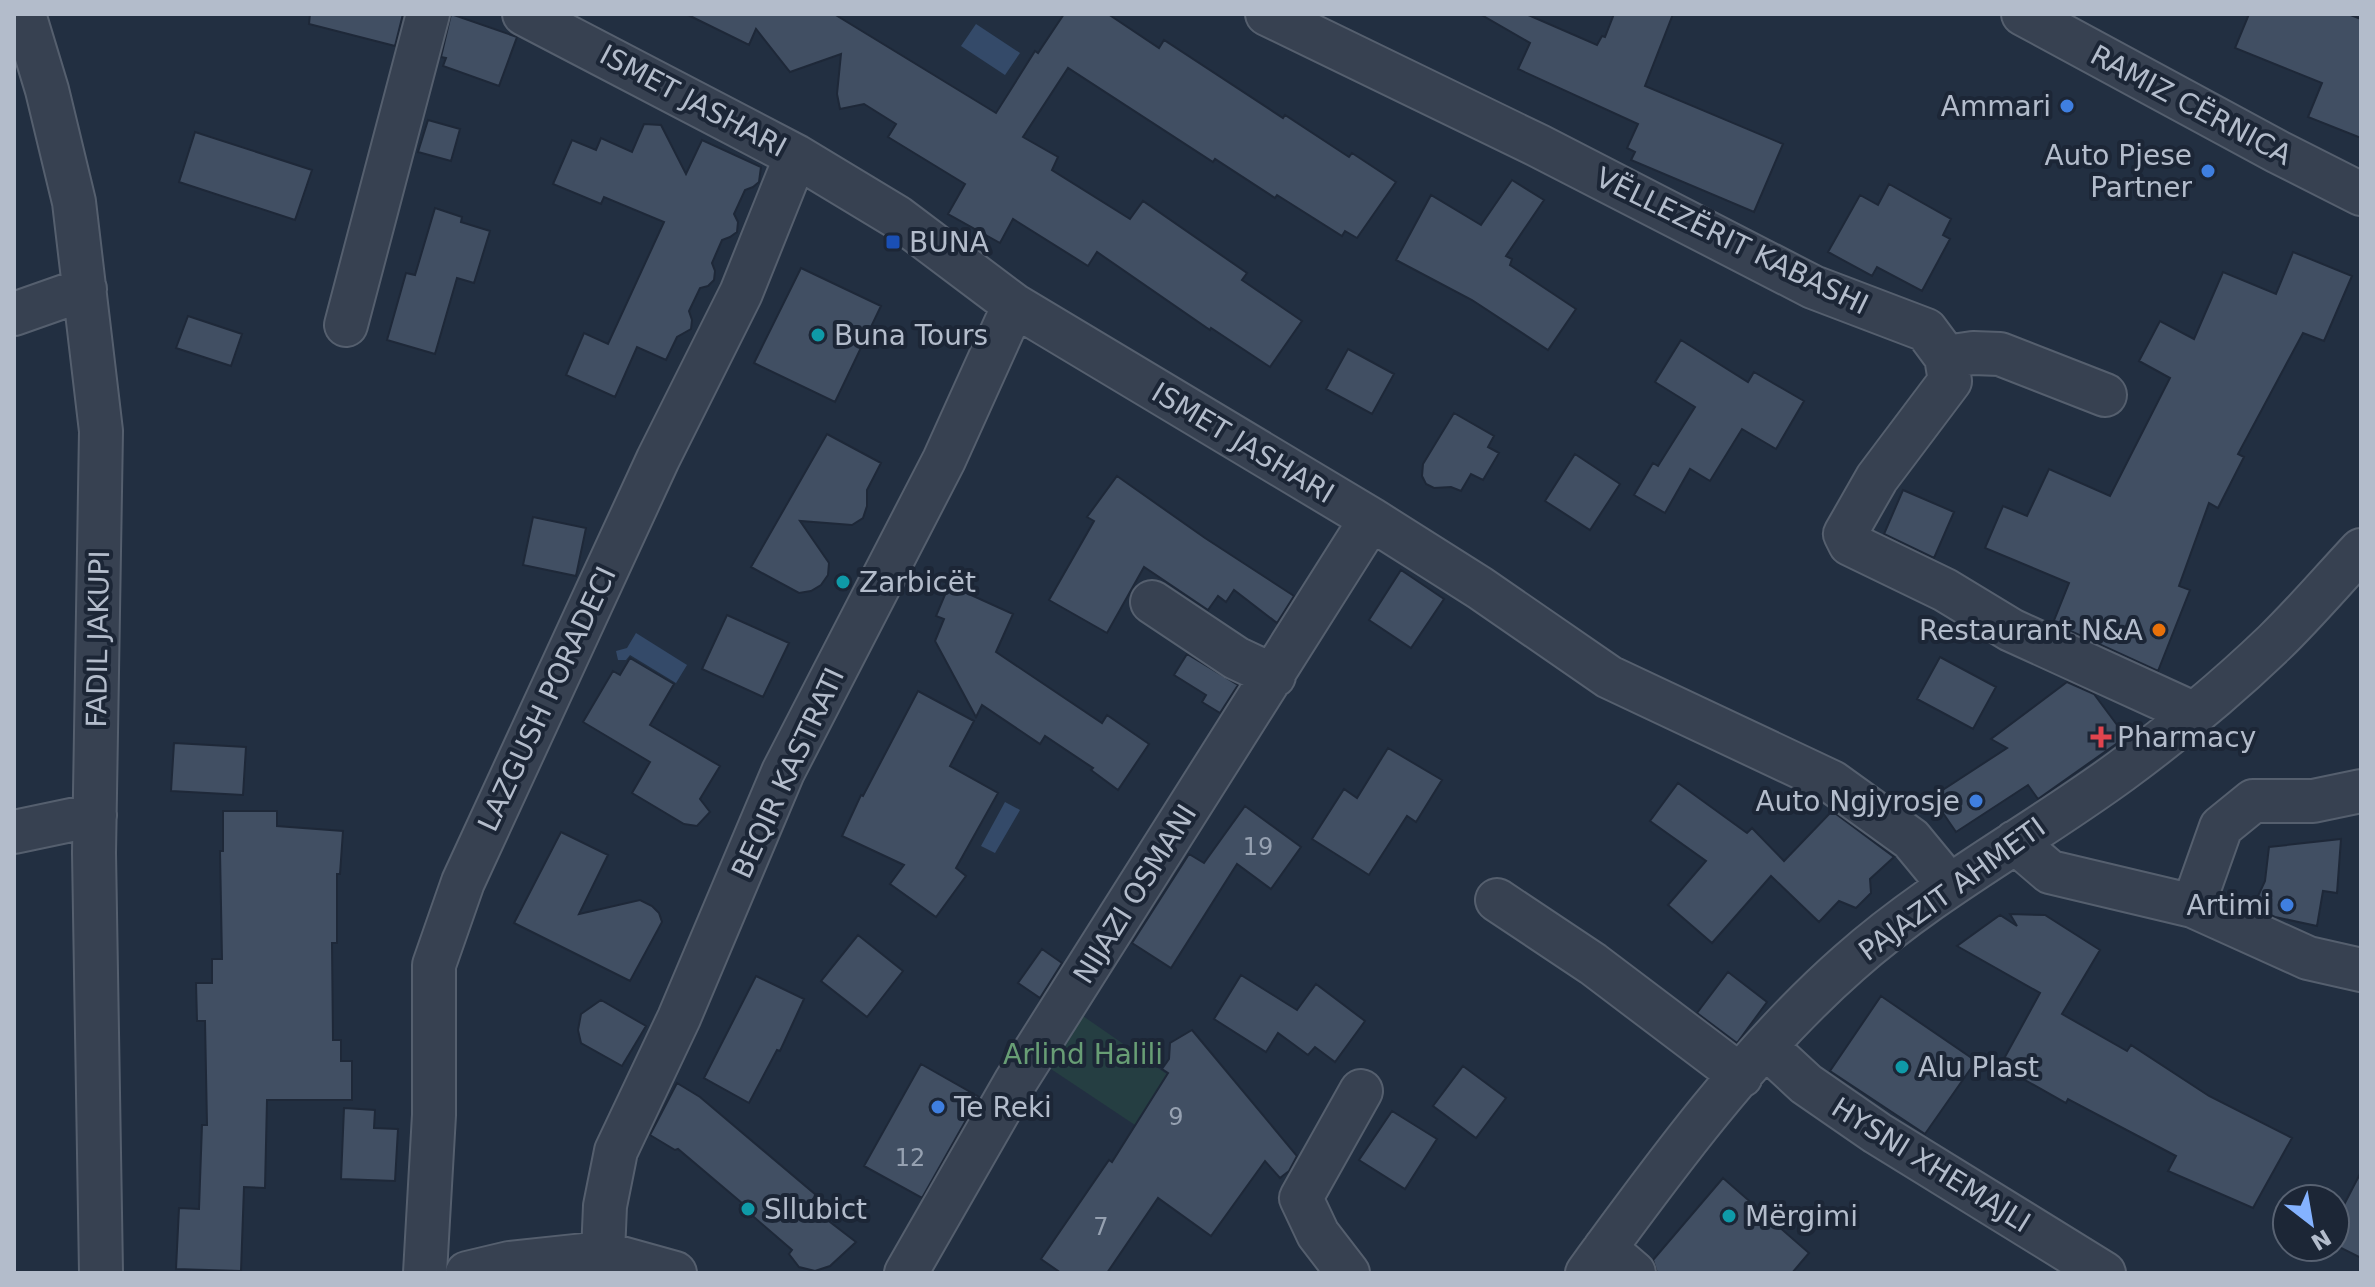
<svg xmlns="http://www.w3.org/2000/svg" width="2375" height="1287" viewBox="0 0 2375 1287" font-family="'DejaVu Sans',sans-serif">
	<style>
		.green { fill: #253e42 }
		.water { fill: #344a69 }
		.building { fill: #414f63; stroke: #1e2838; stroke-width: 2 }
		.lines { fill: none; stroke-linecap: round; stroke-linejoin: round }
		.minor-casing { stroke: #555f6e; stroke-width: 46 }
		.minor { stroke: #374151; stroke-width: 42 }
		.shop-dot { fill: #3f7fe0; stroke: #1c2636; stroke-width: 3 }
		.transit-dot { fill: #1a4fb4; stroke: #1c2636; stroke-width: 3 }
		.culture-dot { fill: #0f9aa8; stroke: #1c2636; stroke-width: 3 }
		.food-dot { fill: #e8710a; stroke: #1c2636; stroke-width: 3 }
		.health-dot { fill: #e0444e; stroke: #1c2636; stroke-width: 3 }
		.labels { text-anchor: middle; dominant-baseline: central; stroke-width: 8; stroke-linejoin: round; paint-order: stroke }
		.number-label { font-size: 24px; fill: #96a1b1 }
		.street-label { font-size: 28px; fill: #b3bccb; stroke: #1c2636 }
		.poi-label { font-size: 28px; fill: #b3bccb; stroke: #1c2636; text-anchor: start }
		.park-label { font-size: 28px; fill: #689e75; stroke: #1c2636 }
	</style>
	<rect width="100%" height="100%" fill="#222f41"/>
	<path class="green" d="M 1070,1007 L 1220,1111 L 1186,1159 L 1039,1061 Z"/>
	<path class="water" d="M 976,24 L 1020,53 L 1005,75 L 961,46 Z
		M 636,633 L 687,665 L 676,683 L 630,655 L 626,660 L 618,660 L 616,651 L 627,648 Z
		M 1005,802 L 1020,810 L 995,853 L 981,846 Z"/>
	<path class="building" d="M 310,14 L 403,14 L 395,46 L 309,24 Z
		M 451,14 L 517,37 L 499,86 L 443,66 L 446,58 L 441,57 Z
		M 686,14 L 834,14 L 996,113 L 1035,51 L 1038,53 L 1064,14 L 1108,14 L 1159,48 L 1164,40 L 1283,118 L 1285,115 L 1349,157 L 1352,153 L 1396,182 L 1357,238 L 1345,231 L 1342,236 L 1277,195 L 1275,198 L 1215,159 L 1213,162 L 1068,68 L 1023,137 L 1058,157 L 1052,170 L 1130,219 L 1143,201 L 1247,273 L 1242,280 L 1302,321 L 1270,367 L 1211,328 L 1210,330 L 1097,252 L 1088,266 L 1013,219 L 1000,243 L 948,214 L 965,184 L 888,137 L 896,124 L 864,104 L 840,109 L 837,94 L 841,54 L 790,72 L 756,29 L 749,45 Z
		M 1480,14 L 1526,14 L 1597,45 L 1602,36 L 1605,37 L 1614,14 L 1673,14 L 1645,86 L 1783,144 L 1754,212 L 1631,160 L 1635,152 L 1627,148 L 1638,124 L 1518,69 L 1530,43 Z
		M 2249,14 L 2348,14 L 2361,19 L 2361,138 L 2308,117 L 2322,83 L 2235,48 Z
		M 428,120 L 460,129 L 451,161 L 418,152 Z
		M 644,124 L 661,125 L 686,174 L 702,140 L 761,167 L 759,182 L 753,187 L 745,190 L 734,214 L 738,222 L 737,232 L 730,237 L 722,240 L 712,263 L 715,271 L 714,280 L 708,286 L 700,288 L 689,311 L 692,320 L 691,329 L 677,337 L 666,360 L 637,347 L 615,397 L 566,375 L 584,333 L 608,344 L 664,222 L 604,197 L 601,204 L 553,184 L 572,140 L 596,150 L 601,138 L 632,152 Z
		M 195,132 L 312,170 L 295,220 L 179,182 Z
		M 1512,180 L 1544,200 L 1506,256 L 1512,259 L 1510,265 L 1576,309 L 1548,350 L 1472,300 L 1396,260 L 1431,195 L 1481,225 Z
		M 1889,184 L 1951,219 L 1943,235 L 1950,239 L 1922,291 L 1877,267 L 1872,276 L 1828,252 L 1860,195 L 1878,205 Z
		M 435,208 L 462,217 L 461,222 L 490,231 L 474,283 L 457,278 L 435,354 L 387,340 L 406,273 L 415,275 Z
		M 2293,252 L 2352,276 L 2324,341 L 2303,333 L 2238,454 L 2244,457 L 2218,508 L 2209,503 L 2179,586 L 2190,590 L 2158,671 L 2053,623 L 2069,583 L 1985,548 L 2003,506 L 2027,516 L 2049,469 L 2110,496 L 2170,378 L 2139,361 L 2160,321 L 2194,339 L 2223,272 L 2276,294 Z
		M 801,268 L 881,306 L 835,402 L 754,363 Z
		M 188,316 L 242,334 L 231,366 L 176,348 Z
		M 1681,340 L 1748,382 L 1754,372 L 1804,401 L 1776,449 L 1742,429 L 1710,481 L 1690,469 L 1665,513 L 1634,495 L 1653,463 L 1658,466 L 1695,407 L 1655,382 Z
		M 1348,349 L 1394,374 L 1372,414 L 1326,389 Z
		M 1454,413 L 1494,436 L 1488,447 L 1499,453 L 1483,480 L 1471,474 L 1461,491 L 1451,487 L 1434,488 L 1426,484 L 1422,476 L 1423,464 Z
		M 827,434 L 881,463 L 867,490 L 867,506 L 863,518 L 852,525 L 800,521 L 829,563 L 828,575 L 821,585 L 811,591 L 799,593 L 751,567 Z
		M 1575,454 L 1620,484 L 1590,530 L 1545,501 Z
		M 1117,476 L 1205,538 L 1294,596 L 1277,623 L 1234,590 L 1226,602 L 1218,596 L 1208,610 L 1144,567 L 1107,633 L 1049,600 L 1094,521 L 1087,517 Z
		M 1903,490 L 1954,512 L 1934,558 L 1884,534 Z
		M 533,517 L 586,528 L 576,576 L 523,565 Z
		M 1401,570 L 1444,599 L 1411,648 L 1369,620 Z
		M 949,585 L 1013,614 L 996,652 L 1102,723 L 1107,715 L 1149,744 L 1118,790 L 1091,770 L 1093,768 L 1045,736 L 1040,744 L 982,705 L 976,717 L 935,641 L 944,619 L 936,616 Z
		M 727,615 L 789,643 L 763,697 L 702,669 Z
		M 1187,654 L 1238,685 L 1220,713 L 1202,702 L 1206,695 L 1174,675 Z
		M 1940,657 L 1996,687 L 1973,729 L 1917,699 Z
		M 630,658 L 674,684 L 650,725 L 720,766 L 700,799 L 710,812 L 697,826 L 684,824 L 632,793 L 650,762 L 583,722 L 613,671 L 620,675 Z
		M 2067,682 L 2094,694 L 2126,737 L 2038,799 L 2028,785 L 1956,832 L 1932,797 L 2007,748 L 1991,739 Z
		M 918,691 L 974,721 L 950,766 L 998,793 L 956,868 L 966,876 L 936,917 L 890,884 L 904,865 L 842,836 L 861,795 L 863,796 Z
		M 174,743 L 246,747 L 243,795 L 171,791 Z
		M 1388,748 L 1442,780 L 1416,822 L 1407,816 L 1369,875 L 1312,839 L 1344,789 L 1357,798 Z
		M 1678,783 L 1747,833 L 1752,828 L 1784,861 L 1832,811 L 1894,857 L 1870,879 L 1871,893 L 1856,908 L 1839,901 L 1819,922 L 1771,876 L 1712,943 L 1668,905 L 1706,861 L 1650,821 Z
		M 1245,806 L 1301,847 L 1271,889 L 1237,864 L 1171,968 L 1132,943 L 1189,854 L 1204,863 Z
		M 223,811 L 277,811 L 277,826 L 343,831 L 340,874 L 337,874 L 337,943 L 332,943 L 333,1040 L 341,1040 L 341,1061 L 352,1061 L 352,1100 L 267,1100 L 265,1188 L 244,1187 L 241,1271 L 176,1269 L 179,1208 L 199,1209 L 202,1125 L 207,1125 L 205,1021 L 197,1021 L 196,983 L 212,983 L 212,959 L 222,959 L 220,851 L 223,851 Z
		M 561,832 L 608,855 L 579,914 L 640,900 L 652,906 L 659,913 L 662,922 L 630,981 L 514,923 Z
		M 2341,839 L 2337,893 L 2323,891 L 2317,926 L 2275,917 L 2253,907 L 2265,881 L 2269,847 Z
		M 2010,914 L 2045,915 L 2100,950 L 2062,1014 L 2127,1051 L 2131,1045 L 2209,1096 L 2292,1138 L 2253,1208 L 2168,1171 L 2176,1156 L 2068,1099 L 2066,1103 L 2000,1066 L 2040,993 L 1957,946 L 2000,915 L 2017,926 Z
		M 858,935 L 903,971 L 867,1017 L 821,981 Z
		M 1042,949 L 1062,963 L 1040,998 L 1018,983 Z
		M 1728,972 L 1767,1002 L 1737,1043 L 1697,1013 Z
		M 1241,975 L 1297,1010 L 1316,984 L 1365,1021 L 1335,1062 L 1315,1047 L 1308,1055 L 1278,1033 L 1266,1052 L 1214,1019 Z
		M 756,976 L 804,999 L 780,1051 L 777,1050 L 749,1103 L 704,1078 Z
		M 1881,996 L 1976,1061 L 1925,1134 L 1830,1071 Z
		M 601,1000 L 646,1026 L 622,1066 L 581,1043 L 578,1030 L 581,1014 Z
		M 1192,1030 L 1297,1156 L 1289,1171 L 1280,1178 L 1265,1161 L 1211,1236 L 1158,1198 L 1107,1273 L 1061,1273 L 1041,1259 L 1109,1160 L 1112,1162 L 1168,1073 L 1162,1069 L 1169,1059 L 1170,1043 Z
		M 921,1064 L 979,1097 L 922,1198 L 864,1166 Z
		M 1463,1066 L 1506,1098 L 1476,1138 L 1433,1106 Z
		M 677,1083 L 700,1097 L 816,1195 L 808,1205 L 856,1242 L 830,1266 L 815,1271 L 799,1267 L 789,1254 L 792,1250 L 740,1205 L 742,1203 L 678,1149 L 675,1150 L 650,1135 Z
		M 344,1108 L 375,1110 L 374,1128 L 398,1129 L 395,1181 L 341,1179 Z
		M 1392,1111 L 1437,1139 L 1405,1189 L 1359,1160 Z
		M 2361,1172 L 2361,1258 L 2335,1245 L 2335,1222 Z
		M 1723,1178 L 1809,1253 L 1792,1273 L 1657,1273 L 1653,1260 Z"/>
	<g class="lines">
		<defs>
			<path id="minor" d="M 24,14 L 47,90 L 74,202 L 101,431 L 94,853 L 101,1273
				M 524,14 L 796,156 L 897,217 L 1014,305 L 1371,519 L 1480,588 L 1609,677 L 1832,782 L 1911,839 L 1949,885
				M 1267,14 L 1539,146 L 1813,287 L 1926,330 L 1946,357 L 1950,381 L 1877,478 L 1845,534 L 1850,544 L 1945,590 L 2011,630 L 2195,714
				M 2023,14 L 2278,152 L 2361,194
				M 14,314 L 85,289
				M 346,325 L 428,14
				M 1946,357 L 1973,353 L 2000,354 L 2105,395
				M 1152,602 L 1236,658 L 1274,676
				M 14,832 L 95,815
				M 2015,842 L 2050,872 L 2193,906 L 2308,958 L 2361,970
				M 1497,900 L 1593,964 L 1741,1076
				M 2193,906 L 2221,827 L 2253,801 L 2313,801 L 2361,791
				M 1766,1047 L 1806,1084 L 1877,1133 L 2104,1273
				M 1605,1248 L 1634,1273
				M 603,1253 L 605,1206 L 616,1151 L 679,1018 L 783,772 L 944,460 L 1014,305
				M 425,1273 L 434,1115 L 434,965 L 463,882 L 658,459 L 741,293 L 796,156
				M 467,1273 L 509,1263 L 603,1253 L 675,1273
				M 906,1273 L 1016,1081 L 1371,519
				M 1348,1273 L 1318,1234 L 1301,1198 L 1361,1091
				M 1587,1273 C 1665,1166 1749,1051 1849,963 C 1932,889 2031,837 2121,771 C 2174,732 2226,689 2274,643 C 2304,614 2332,581 2361,550"/>
		</defs>
		<use href="#minor" class="minor-casing"/>
		<use href="#minor" class="minor"/>
	</g>
	<g class="shop-dot">
		<circle cx="2067" cy="106" r="8"/>
		<circle cx="2208" cy="171" r="8"/>
		<circle cx="1976" cy="801" r="8"/>
		<circle cx="2287" cy="905" r="8"/>
		<circle cx="938" cy="1107" r="8"/>
	</g>
	<rect class="transit-dot" x="885" y="234" width="16" height="16" rx="4"/>
	<g class="culture-dot">
		<circle cx="818" cy="335" r="8"/>
		<circle cx="843" cy="582" r="8"/>
		<circle cx="1902" cy="1067" r="8"/>
		<circle cx="748" cy="1209" r="8"/>
		<circle cx="1729" cy="1216" r="8"/>
	</g>
	<circle class="food-dot" cx="2159" cy="630" r="8"/>
	<path class="health-dot" d="M2097 725h8v8h8v8h-8v8h-8v-8h-8v-8h8z"/>
	<g class="labels">
		<g class="number-label">
			<text x="1258" y="847">19</text>
			<text x="1176" y="1117">9</text>
			<text x="910" y="1158">12</text>
			<text x="1101" y="1227">7</text>
		</g>
		<g class="street-label">
			<text transform="translate(693 101) rotate(28)">ISMET JASHARI</text>
			<text transform="translate(2191 105) rotate(28)">RAMIZ CËRNICA</text>
			<text transform="translate(1732 241) rotate(26)">VËLLEZËRIT KABASHI</text>
			<text transform="translate(1243 443) rotate(31)">ISMET JASHARI</text>
			<text transform="translate(98 639) rotate(-89)">FADIL JAKUPI</text>
			<text transform="translate(547 699) rotate(-65)">LAZGUSH PORADECI</text>
			<text transform="translate(788 773) rotate(-65)">BEQIR KASTRATI</text>
			<text transform="translate(1952 889) rotate(-36)">PAJAZIT AHMETI</text>
			<text transform="translate(1135 894) rotate(-58)">NIJAZI OSMANI</text>
			<text transform="translate(1931 1165) rotate(32)">HYSNI XHEMAJLI</text>
		</g>
		<g class="poi-label">
			<text x="2051" y="106" text-anchor="end">Ammari</text>
			<text x="2192" y="155" text-anchor="end">Auto Pjese<tspan x="2192" dy="32">Partner</tspan></text>
			<text x="909" y="242">BUNA</text>
			<text x="834" y="335">Buna Tours</text>
			<text x="859" y="582">Zarbicët</text>
			<text x="2143" y="630" text-anchor="end">Restaurant N&amp;A</text>
			<text x="2117" y="737">Pharmacy</text>
			<text x="1960" y="801" text-anchor="end">Auto Ngjyrosje</text>
			<text x="2271" y="905" text-anchor="end">Artimi</text>
			<text x="1918" y="1067">Alu Plast</text>
			<text x="954" y="1107">Te Reki</text>
			<text x="764" y="1209">Sllubict</text>
			<text x="1745" y="1216">Mërgimi</text>
		</g>
		<g class="park-label">
			<text x="1083" y="1054">Arlind Halili</text>
		</g>
	</g>
	<rect width="2375" height="1287" fill="none" stroke="#b3bccb" stroke-width="32"/>
	<g transform="translate(2311 1223) rotate(149)"><circle r="38" fill="#1c2636" stroke="#586272" stroke-width="2"/>
	<path d="M0-6L14 30L0 20L-14 30Z" fill="#84b2ff"/>
	<text y="-12" font-size="22" font-weight="bold" text-anchor="middle" fill="#b3bccb">N</text>
	</g>
</svg>
